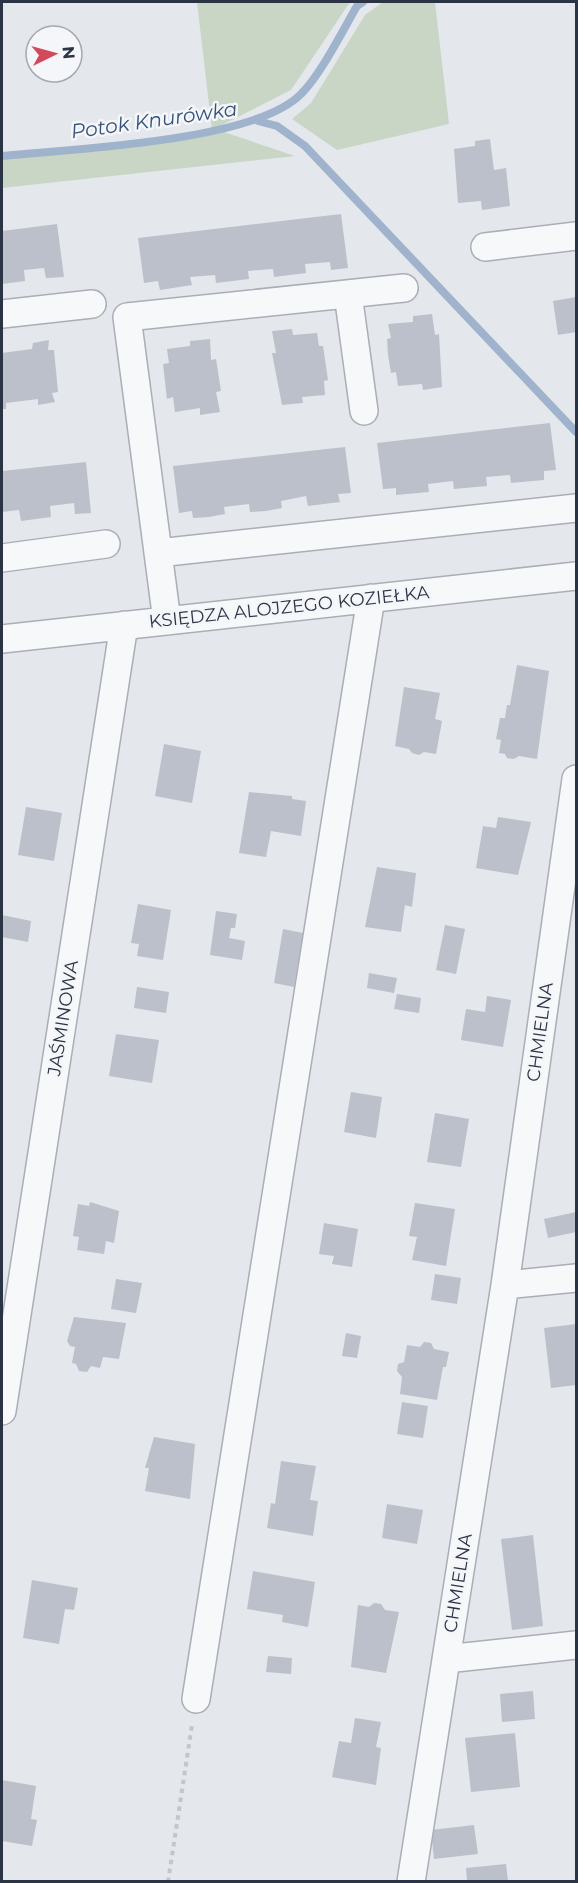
<svg xmlns="http://www.w3.org/2000/svg" width="578" height="1883" viewBox="0 0 578 1883" font-family="Montserrat,sans-serif">
	<style>
		.green { fill: #c9d6c5 }
		.lines { fill: none; stroke-linecap: round; stroke-linejoin: round }
		.stream { stroke: #9fb4cc; stroke-width: 8 }
		.building { fill: #bbc0ca }
		.minor-casing { stroke: #a9aeb7; stroke-width: 30 }
		.path { stroke: #c2c5cb; stroke-width: 4; stroke-dasharray: 4.5 4.5; stroke-linecap: butt }
		.minor { stroke: #f7f8fa; stroke-width: 27 }
		.labels { text-anchor: middle; dominant-baseline: central; stroke-width: 5; stroke-linejoin: round; paint-order: stroke }
		.street-label { font-size: 18px; fill: #2b3445; stroke: #f4f6f9 }
		.water-label { font-size: 20px; font-style: italic; fill: #34527a; stroke: #f4f6f9 }
	</style>
	<rect width="100%" height="100%" fill="#e4e7ec"/>
	<path class="green" d="M 197,2 L 350,2 L 291,90 L 212,130 Z
		M 383,2 L 435,2 L 449,124 L 337,150 L 292,119 L 311,103 L 365,15 Z
		M 221,131 L 295,156 L 2,188 L 2,154 Z"/>
	<g class="lines">
		<path class="stream" d="M 258,121 L 277,126 L 305,146 L 576,432
			M 2,156 C 72,149 254,142 301,94 C 320,76 343,30 357,6 L 363,2"/>
	</g>
	<path class="building" d="M 490,139 L 494,170 L 506,168 L 510,206 L 482,210 L 481,201 L 458,203 L 454,149 L 475,146 L 475,141 Z
		M 341,214 L 348,268 L 331,270 L 330,262 L 305,264 L 306,273 L 274,277 L 273,269 L 248,271 L 249,279 L 216,283 L 215,275 L 190,277 L 192,285 L 160,290 L 158,281 L 144,283 L 138,238 Z
		M 57,224 L 64,277 L 46,278 L 44,268 L 24,270 L 25,281 L 2,284 L 2,231 Z
		M 576,297 L 576,332 L 558,335 L 553,301 Z
		M 432,314 L 435,335 L 439,334 L 442,387 L 423,390 L 422,384 L 398,386 L 396,372 L 391,373 L 388,355 L 387,339 L 391,338 L 388,324 L 413,322 L 413,316 Z
		M 292,329 L 293,335 L 317,333 L 319,346 L 323,346 L 328,380 L 324,381 L 325,395 L 302,397 L 303,403 L 282,405 L 272,353 L 276,353 L 272,331 Z
		M 210,339 L 211,360 L 216,359 L 221,391 L 216,392 L 220,412 L 200,415 L 200,408 L 175,412 L 173,397 L 167,399 L 163,364 L 169,363 L 167,349 L 190,346 L 190,341 Z
		M 49,340 L 48,350 L 54,350 L 58,392 L 52,393 L 55,402 L 38,405 L 38,399 L 6,403 L 6,409 L 2,409 L 2,353 L 32,349 L 33,343 Z
		M 550,423 L 556,470 L 544,471 L 544,480 L 511,483 L 510,475 L 486,477 L 487,486 L 454,489 L 453,481 L 428,484 L 429,492 L 396,495 L 396,488 L 383,489 L 377,443 Z
		M 345,447 L 351,493 L 338,494 L 340,502 L 308,506 L 306,496 L 281,501 L 282,508 L 266,511 L 250,512 L 249,504 L 224,507 L 225,514 L 209,517 L 193,518 L 192,511 L 179,513 L 173,466 Z
		M 86,462 L 91,513 L 75,514 L 74,503 L 50,506 L 51,517 L 21,521 L 19,510 L 2,512 L 2,471 Z
		M 517,665 L 549,671 L 537,759 L 519,756 L 514,759 L 507,758 L 505,754 L 499,753 L 501,740 L 496,739 L 500,718 L 505,718 L 507,705 L 510,705 Z
		M 404,687 L 440,693 L 435,719 L 442,721 L 436,754 L 424,752 L 419,755 L 412,753 L 409,749 L 395,746 Z
		M 164,744 L 201,751 L 192,803 L 155,796 Z
		M 249,792 L 292,796 L 292,799 L 306,801 L 301,836 L 271,831 L 266,857 L 239,853 Z
		M 26,807 L 62,813 L 54,861 L 18,855 Z
		M 498,817 L 531,822 L 518,875 L 476,868 L 483,826 L 496,828 Z
		M 377,867 L 416,873 L 412,907 L 405,905 L 401,932 L 365,927 Z
		M 138,904 L 171,910 L 163,960 L 137,956 L 139,944 L 131,943 Z
		M 216,911 L 237,914 L 235,928 L 231,928 L 229,938 L 245,941 L 242,960 L 210,955 Z
		M 2,915 L 31,921 L 28,942 L 2,937 Z
		M 445,925 L 465,929 L 456,974 L 436,970 Z
		M 283,929 L 303,933 L 294,987 L 274,983 Z
		M 369,973 L 397,978 L 394,993 L 367,988 Z
		M 137,987 L 169,992 L 166,1013 L 134,1008 Z
		M 397,994 L 421,998 L 419,1013 L 394,1009 Z
		M 487,996 L 511,1000 L 503,1047 L 461,1040 L 466,1009 L 485,1012 Z
		M 116,1034 L 159,1040 L 152,1083 L 109,1076 Z
		M 351,1092 L 382,1097 L 376,1138 L 344,1132 Z
		M 435,1113 L 469,1119 L 461,1167 L 427,1162 Z
		M 90,1202 L 119,1211 L 114,1243 L 106,1241 L 104,1254 L 77,1250 L 79,1237 L 73,1236 L 78,1204 L 89,1206 Z
		M 415,1203 L 455,1209 L 446,1266 L 412,1260 L 417,1237 L 409,1236 Z
		M 576,1212 L 576,1232 L 548,1238 L 544,1219 Z
		M 324,1223 L 358,1229 L 352,1267 L 332,1264 L 334,1256 L 319,1254 Z
		M 435,1274 L 461,1278 L 457,1304 L 431,1300 Z
		M 116,1279 L 142,1283 L 136,1313 L 111,1309 Z
		M 74,1317 L 126,1323 L 119,1359 L 103,1357 L 100,1368 L 91,1366 L 87,1372 L 79,1371 L 76,1364 L 72,1363 L 75,1347 L 70,1346 L 67,1341 Z
		M 576,1324 L 576,1385 L 551,1388 L 544,1328 Z
		M 346,1333 L 361,1336 L 357,1358 L 342,1356 Z
		M 424,1342 L 431,1343 L 434,1349 L 449,1352 L 446,1367 L 443,1367 L 437,1400 L 400,1394 L 402,1377 L 397,1371 L 398,1364 L 404,1362 L 407,1345 L 420,1347 Z
		M 402,1402 L 428,1406 L 423,1438 L 397,1434 Z
		M 154,1437 L 195,1444 L 190,1499 L 145,1491 L 149,1468 L 145,1468 Z
		M 281,1461 L 316,1466 L 310,1500 L 318,1501 L 313,1536 L 267,1528 L 271,1503 L 275,1504 Z
		M 387,1504 L 423,1510 L 417,1544 L 382,1538 Z
		M 533,1535 L 543,1626 L 512,1630 L 501,1539 Z
		M 253,1571 L 315,1582 L 308,1627 L 282,1622 L 283,1615 L 247,1609 Z
		M 32,1580 L 78,1588 L 74,1610 L 65,1609 L 59,1644 L 23,1638 Z
		M 374,1603 L 381,1604 L 385,1610 L 399,1612 L 386,1673 L 351,1667 L 358,1605 L 369,1607 Z
		M 268,1656 L 292,1658 L 291,1674 L 266,1672 Z
		M 533,1691 L 535,1719 L 502,1722 L 500,1694 Z
		M 355,1718 L 381,1722 L 376,1747 L 381,1748 L 376,1785 L 332,1777 L 339,1741 L 351,1743 Z
		M 515,1733 L 520,1787 L 471,1792 L 465,1738 Z
		M 2,1780 L 36,1786 L 31,1819 L 37,1820 L 32,1846 L 2,1841 Z
		M 474,1825 L 478,1854 L 434,1859 L 431,1830 Z
		M 506,1864 L 508,1881 L 467,1881 L 466,1868 Z"/>
	<g class="lines">
		<defs>
			<path id="minor" d="M 485,247 L 576,236
				M 348,294 L 364,411
				M 2,314 L 92,304
				M 158,553 L 576,508
				M 2,558 L 106,544
				M 167,621 L 127,317 L 404,288
				M 2,639 L 576,576
				M 505,1285 L 576,1278
				M 2,1411 L 124,625
				M 446,1659 L 576,1645
				M 196,1699 L 371,598
				M 411,1882 L 505,1285 L 576,779"/>
		</defs>
		<use href="#minor" class="minor-casing"/>
		<path class="path" d="M 168,1882 L 192,1725"/>
		<use href="#minor" class="minor"/>
	</g>
	<g class="labels">
		<g class="street-label">
			<text transform="translate(289 607) rotate(-6)">KSIĘDZA ALOJZEGO KOZIEŁKA</text>
			<text transform="translate(63 1018) rotate(-81)">JAŚMINOWA</text>
			<text transform="translate(540 1032) rotate(-82)">CHMIELNA</text>
			<text transform="translate(458 1583) rotate(-81)">CHMIELNA</text>
		</g>
		<g class="water-label">
			<text transform="translate(154 120) rotate(-8)">Potok Knurówka</text>
		</g>
	</g>
	<rect width="578" height="1883" fill="none" stroke="#2b3445" stroke-width="6"/>
	<g transform="translate(54 54) rotate(85)"><circle r="28" fill="#f4f6f9" stroke="#a4a8b1" stroke-width="1.5"/>
	<path d="M0-4.5L10 22L0 15L-10 22Z" fill="#d1495b"/>
	<text y="-9" font-size="16" font-weight="bold" text-anchor="middle" fill="#2b3445">N</text>
	</g>
</svg>
